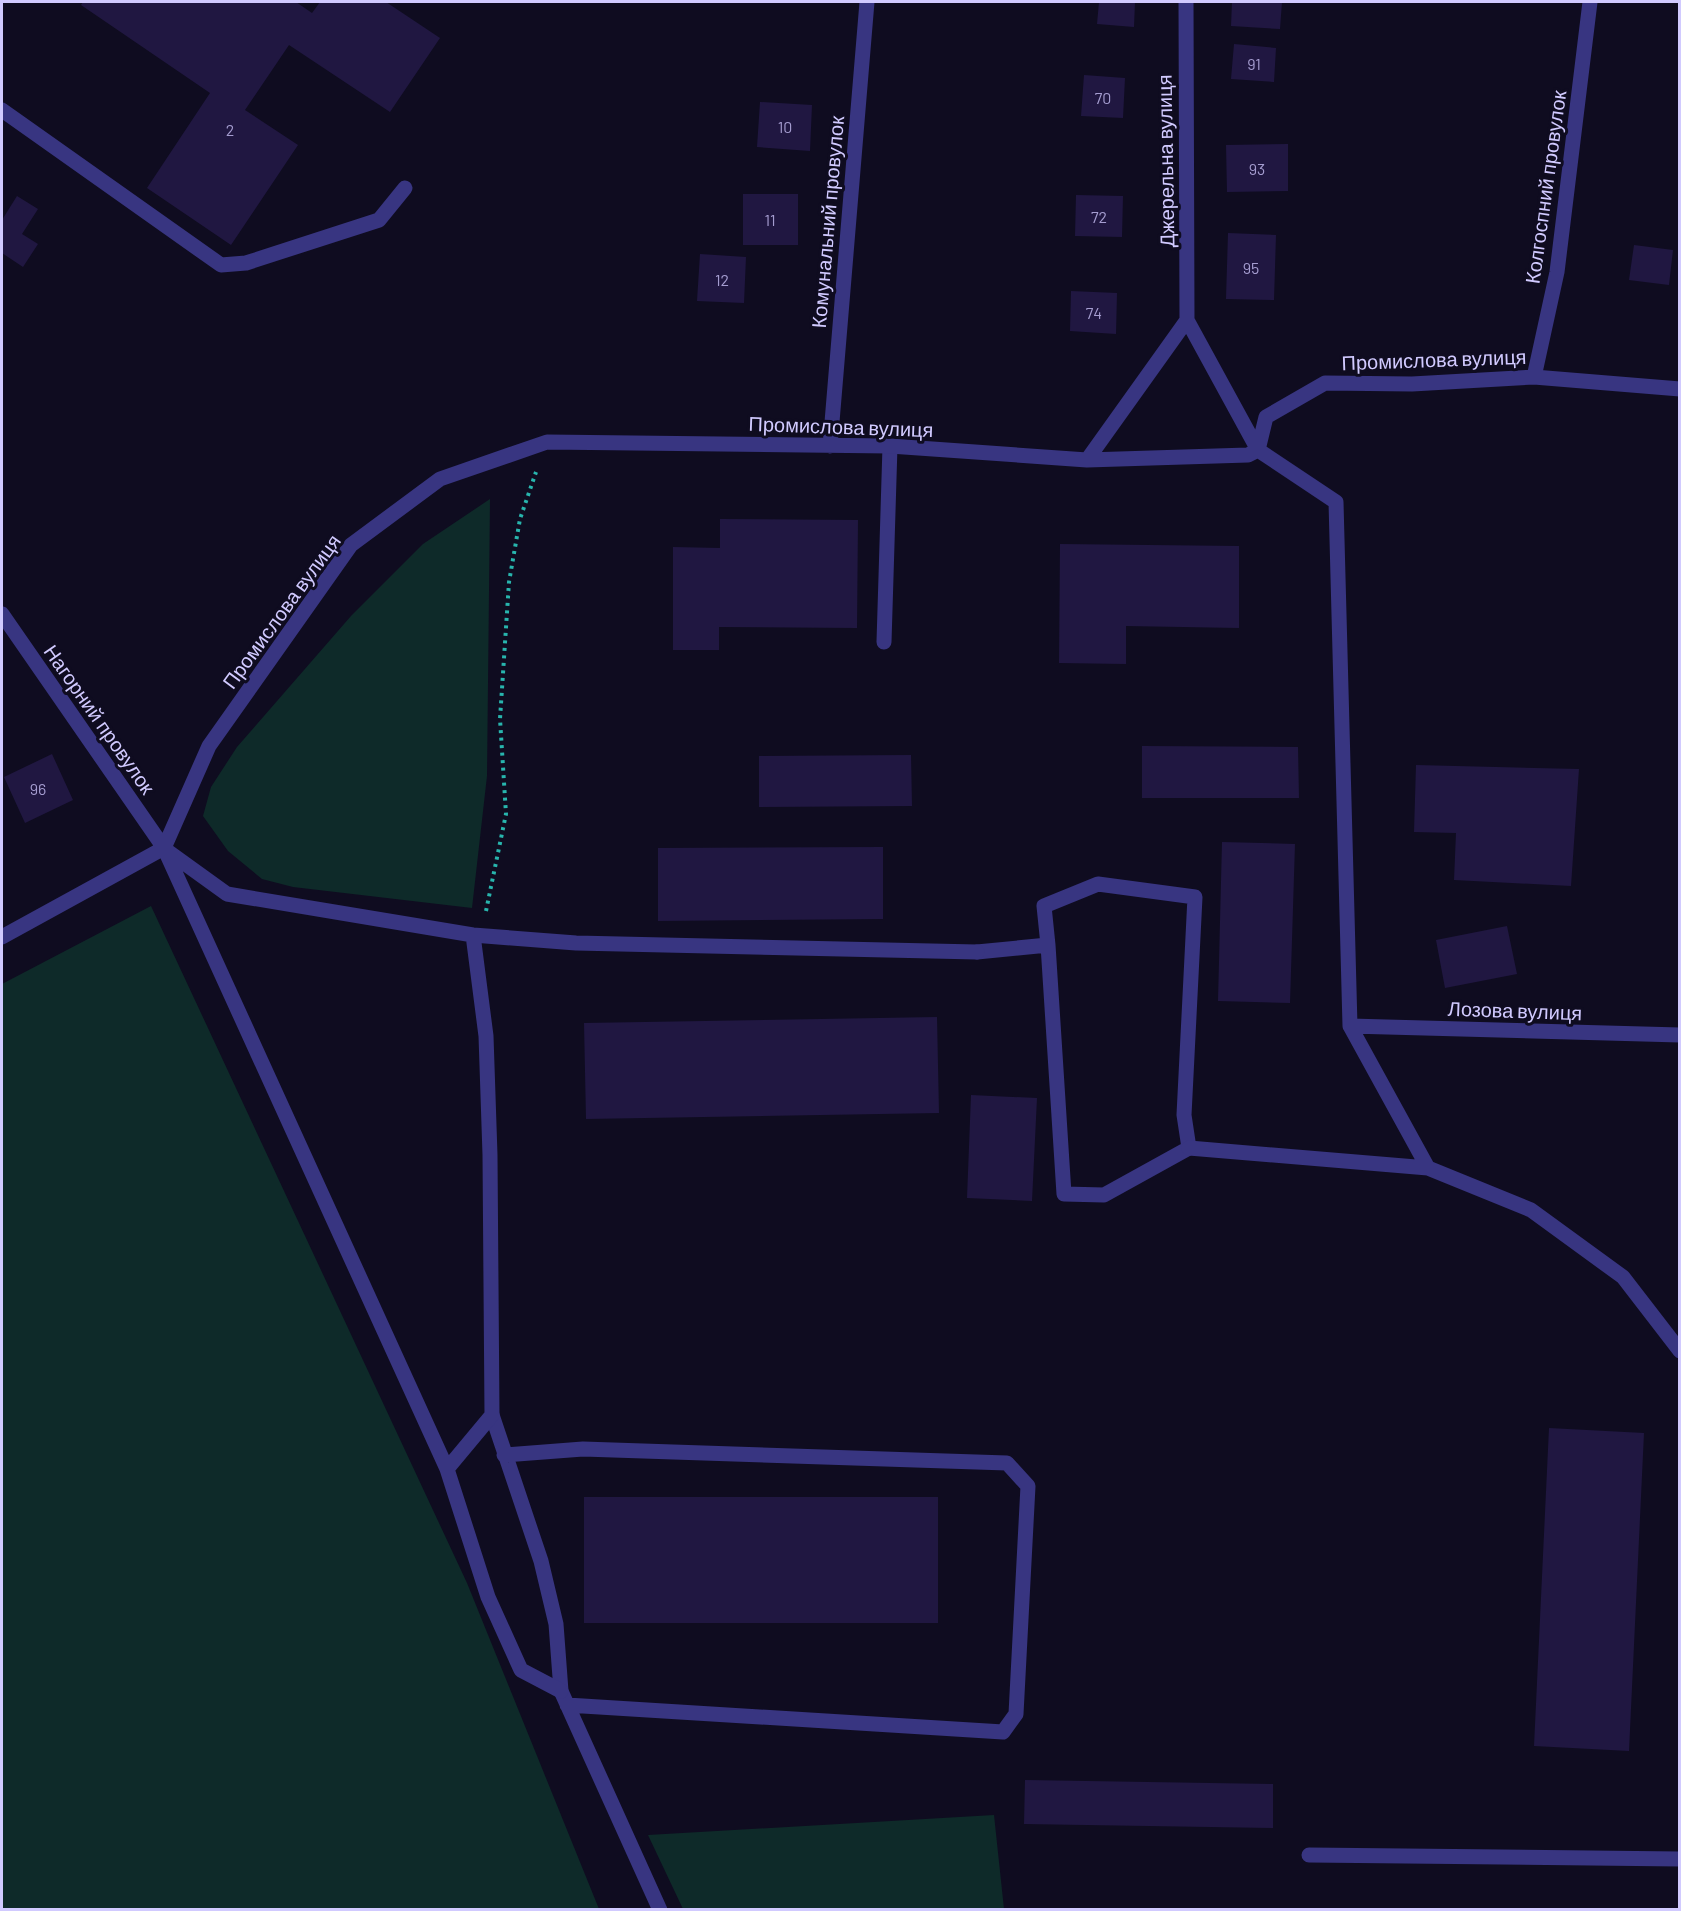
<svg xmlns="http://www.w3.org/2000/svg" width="1681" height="1911" viewBox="0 0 1681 1911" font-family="Barlow,sans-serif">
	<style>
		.green { fill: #0e2a29 }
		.building { fill: #201741 }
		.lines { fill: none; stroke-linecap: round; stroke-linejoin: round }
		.path { stroke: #28b5ad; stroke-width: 4; stroke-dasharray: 3 4.5; stroke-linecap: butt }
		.service { stroke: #383581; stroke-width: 15 }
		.minor { stroke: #383581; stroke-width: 15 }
		.labels { text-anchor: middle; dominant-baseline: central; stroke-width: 6; stroke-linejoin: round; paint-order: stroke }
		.number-label { font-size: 16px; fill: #a59dd0 }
		.street-label { font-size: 20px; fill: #d1caff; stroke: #0f0c20 }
	</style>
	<rect width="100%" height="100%" fill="#0f0c20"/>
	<path class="green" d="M 490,499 L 487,776 L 472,908 L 293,887 L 262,879 L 228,851 L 203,816 L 211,787 L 237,747 L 351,616 L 423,544 Z
		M 151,906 L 467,1583 L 599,1909 L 2,1909 L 2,984 Z
		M 994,1815 L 1004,1909 L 683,1909 L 648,1835 Z"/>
	<path class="building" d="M 83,2 L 296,2 L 312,13 L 320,2 L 386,2 L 440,38 L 390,112 L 289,45 L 245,110 L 298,145 L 231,245 L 147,188 L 210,93 L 81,5 Z
		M 1099,2 L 1135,2 L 1134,27 L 1097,24 Z
		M 1232,2 L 1282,2 L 1280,29 L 1231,26 Z
		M 1234,44 L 1276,48 L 1274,82 L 1231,79 Z
		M 1084,75 L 1125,78 L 1123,118 L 1081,116 Z
		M 760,102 L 812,105 L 810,151 L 757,147 Z
		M 1288,144 L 1288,191 L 1227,192 L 1226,145 Z
		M 743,194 L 798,194 L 798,245 L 743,245 Z
		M 1076,195 L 1123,196 L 1122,237 L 1075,236 Z
		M 17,196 L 38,209 L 22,234 L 38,244 L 23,267 L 2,253 L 2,220 Z
		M 1228,233 L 1276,235 L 1274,300 L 1226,299 Z
		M 1634,245 L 1673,250 L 1669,285 L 1629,280 Z
		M 700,254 L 746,257 L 744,303 L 697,301 Z
		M 1071,291 L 1117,293 L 1116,334 L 1070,331 Z
		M 720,519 L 858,520 L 857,628 L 719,627 L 719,650 L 673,650 L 673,547 L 720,548 Z
		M 1060,544 L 1239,546 L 1239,628 L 1126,626 L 1126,664 L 1059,663 Z
		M 1142,746 L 1298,747 L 1299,798 L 1142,798 Z
		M 52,754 L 73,800 L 25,823 L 4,777 Z
		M 911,755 L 912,806 L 759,807 L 759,756 Z
		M 1416,765 L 1579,769 L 1571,886 L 1454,880 L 1456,833 L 1414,832 Z
		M 1222,842 L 1295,844 L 1290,1003 L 1218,1001 Z
		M 883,847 L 883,919 L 658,921 L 658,848 Z
		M 1507,926 L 1517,974 L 1445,988 L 1436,940 Z
		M 937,1017 L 939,1113 L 586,1119 L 584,1023 Z
		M 971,1095 L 1037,1098 L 1032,1201 L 967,1198 Z
		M 1549,1428 L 1644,1433 L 1629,1751 L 1534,1746 Z
		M 584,1497 L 938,1497 L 938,1623 L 584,1623 Z
		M 1025,1780 L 1273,1784 L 1273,1828 L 1024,1824 Z"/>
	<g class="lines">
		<path class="path" d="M 486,911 L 506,814 L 500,719 L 509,582 L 520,519 L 536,472"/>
		<path class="service" d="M 2,110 L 221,265 L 246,263 L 379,220 L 405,188
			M 884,642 L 890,446
			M 977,952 L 1048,945 L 1064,1194 L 1104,1195 L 1189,1148 L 1184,1115 L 1195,897 L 1098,884 L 1044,906 L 1048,945
			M 492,1415 L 541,1561 L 556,1624 L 561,1691 L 660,1910
			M 504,1455 L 583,1449 L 1007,1463 L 1028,1486 L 1016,1714 L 1003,1732 L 567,1705
			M 1309,1855 L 1680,1859"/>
		<path class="minor" d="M 1186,2 L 1187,320 L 1258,450 L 1336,502 L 1350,1026 L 1428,1168
			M 1534,377 L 1557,272 L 1590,2
			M 830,446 L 867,2
			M 1087,460 L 1187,320
			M 2,614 L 164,848 L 447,1469 L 488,1597 L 521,1670 L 561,1691
			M 164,848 L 209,746 L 351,545 L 440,479 L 547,442 L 890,446 L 1087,460 L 1248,455 L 1258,450 L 1266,417 L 1325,383 L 1412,384 L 1534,377 L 1680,389
			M 166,850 L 227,894 L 473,935 L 576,943 L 977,952
			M 2,937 L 164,848
			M 1350,1026 L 1680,1035
			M 1189,1148 L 1428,1168 L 1531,1210 L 1623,1277 L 1680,1351
			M 447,1469 L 492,1415 L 490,1155 L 486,1036 L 473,935"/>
	</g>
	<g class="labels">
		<g class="number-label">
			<text x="1254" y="63">91</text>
			<text x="1103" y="97">70</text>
			<text x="785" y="126">10</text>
			<text x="230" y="129">2</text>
			<text x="1257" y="168">93</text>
			<text x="1099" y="216">72</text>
			<text x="770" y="219">11</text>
			<text x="1251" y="267">95</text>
			<text x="722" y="279">12</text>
			<text x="1094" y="312">74</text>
			<text x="38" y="788">96</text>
		</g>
		<g class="street-label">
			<text transform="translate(1165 161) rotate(-91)">Джерельна вулиця</text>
			<text transform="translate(1545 187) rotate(-82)">Колгоспний провулок</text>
			<text transform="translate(827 222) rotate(-85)">Комунальний провулок</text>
			<text transform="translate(1434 359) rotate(-2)">Промислова вулиця</text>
			<text transform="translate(841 426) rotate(2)">Промислова вулиця</text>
			<text transform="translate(281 611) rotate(-54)">Промислова вулиця</text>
			<text transform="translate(100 719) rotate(55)">Нагорний провулок</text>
			<text transform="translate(1515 1010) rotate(2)">Лозова вулиця</text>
		</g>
	</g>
	<rect width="1681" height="1911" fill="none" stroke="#d1caff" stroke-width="6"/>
</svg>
